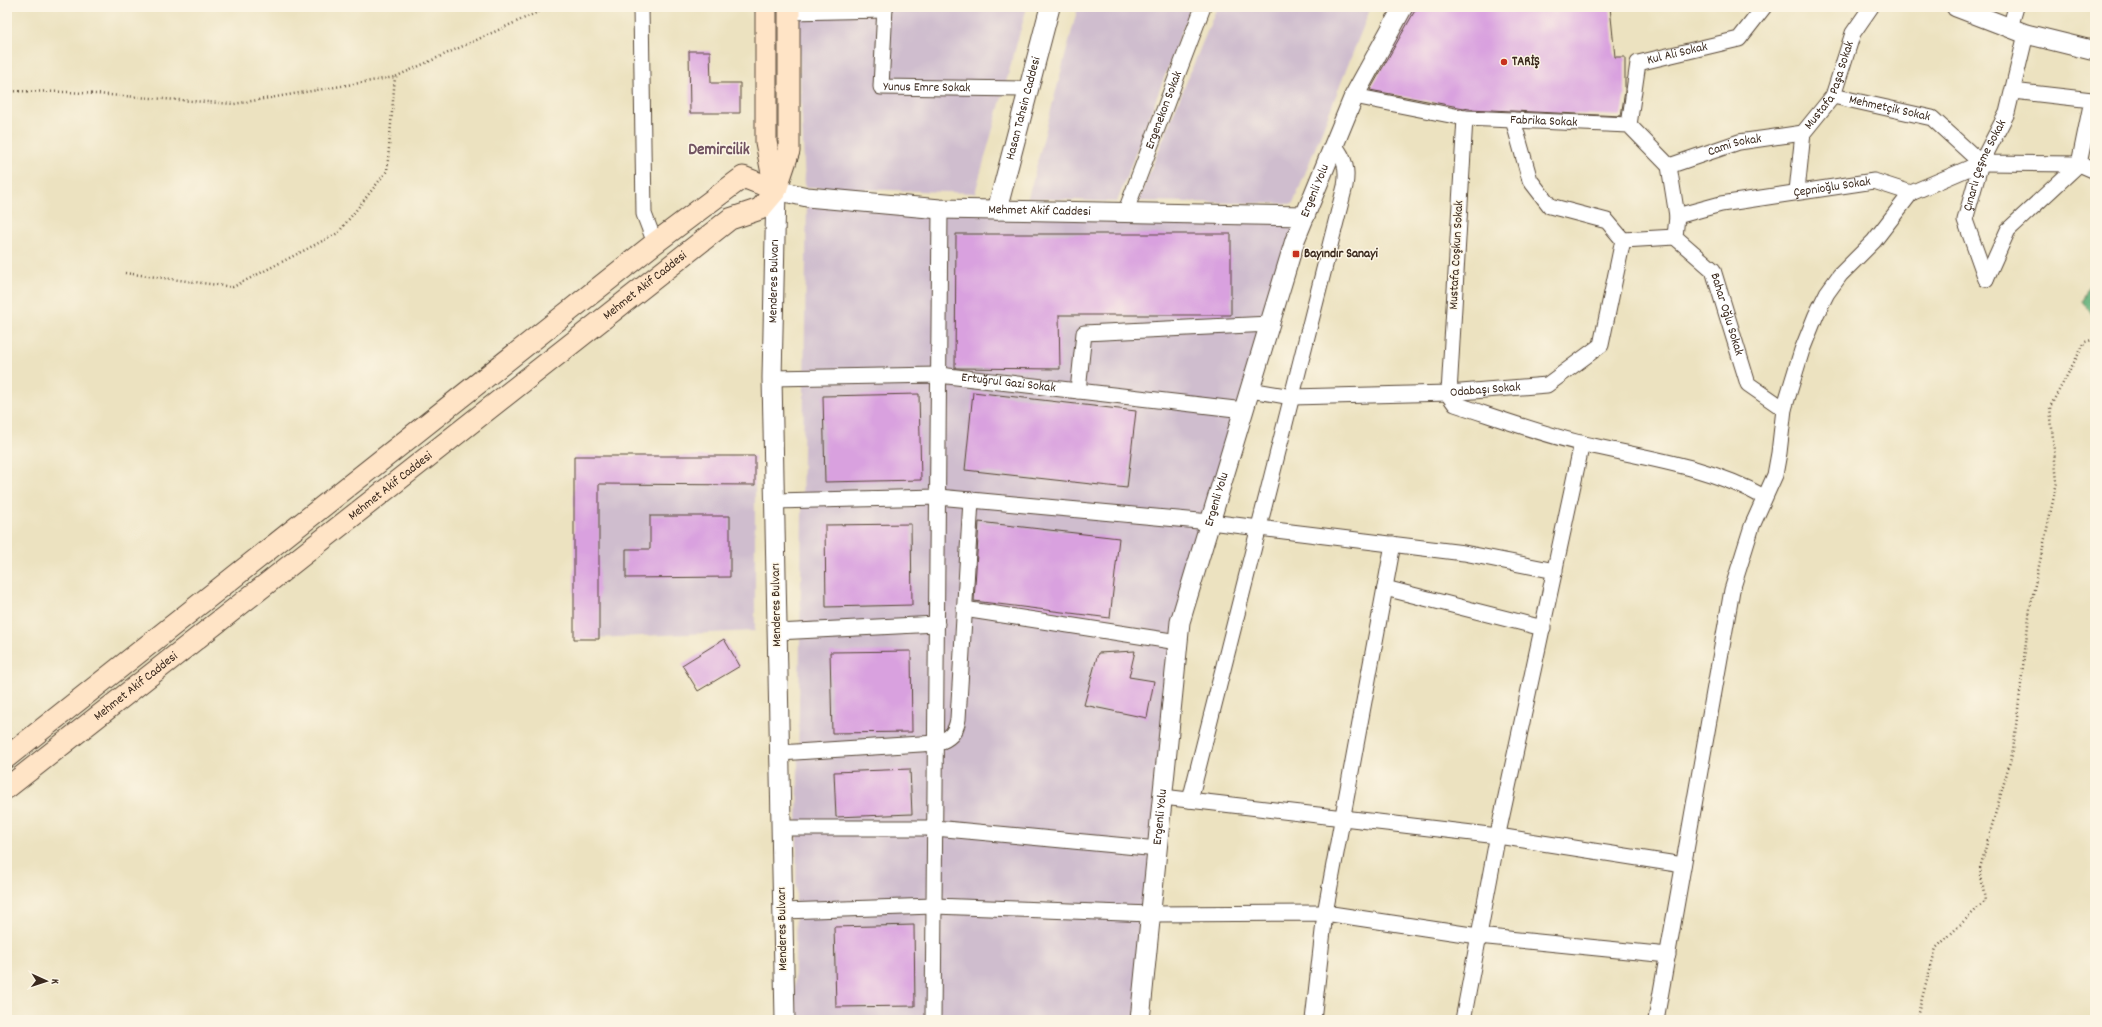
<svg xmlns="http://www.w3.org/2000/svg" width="2102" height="1027" viewBox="0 0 2102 1027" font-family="Dekko,sans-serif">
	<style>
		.industrial { fill: #cfbdce }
		.forest { fill: #66b37e; stroke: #506e4e }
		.building { fill: #d9a1df }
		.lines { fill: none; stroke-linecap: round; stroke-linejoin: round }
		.minor-casing { stroke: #564636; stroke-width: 17 }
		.tertiary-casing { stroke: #564636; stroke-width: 21 }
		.secondary-casing { stroke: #564636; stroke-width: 23 }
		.path { stroke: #564636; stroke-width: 2.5; stroke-dasharray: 1 3; stroke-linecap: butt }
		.minor { stroke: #fff; stroke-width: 15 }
		.tertiary { stroke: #fff; stroke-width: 19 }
		.secondary { stroke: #ffe4c6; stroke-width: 21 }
		.poi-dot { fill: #c8321e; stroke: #fcf5e5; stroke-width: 1.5 }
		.labels { text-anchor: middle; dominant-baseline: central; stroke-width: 3; stroke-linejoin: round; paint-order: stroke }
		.street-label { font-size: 13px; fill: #3b2a1e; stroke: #fcf5e5 }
		.poi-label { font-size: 13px; font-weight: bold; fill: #3b2a1e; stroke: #fcf5e5; text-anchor: start }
		.district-label { font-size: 17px; font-weight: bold; fill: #725462; stroke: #fcf5e5 }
	</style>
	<rect width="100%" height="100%" fill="#fcf5e5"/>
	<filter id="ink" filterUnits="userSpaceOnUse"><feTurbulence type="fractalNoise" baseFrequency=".025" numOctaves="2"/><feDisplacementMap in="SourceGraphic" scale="8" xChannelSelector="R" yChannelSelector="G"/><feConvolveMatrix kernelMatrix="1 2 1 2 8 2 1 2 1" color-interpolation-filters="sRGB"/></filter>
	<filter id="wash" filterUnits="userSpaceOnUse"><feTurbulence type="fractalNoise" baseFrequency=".012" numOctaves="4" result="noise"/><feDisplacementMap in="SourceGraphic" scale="16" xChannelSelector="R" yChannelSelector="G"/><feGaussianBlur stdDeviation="0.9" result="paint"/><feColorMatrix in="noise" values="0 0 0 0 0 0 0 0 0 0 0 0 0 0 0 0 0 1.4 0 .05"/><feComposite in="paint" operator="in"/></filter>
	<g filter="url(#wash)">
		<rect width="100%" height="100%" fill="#ece2c0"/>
		<path class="industrial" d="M 797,7 L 1027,7 L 975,193 L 805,187 Z
			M 1078,7 L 1191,7 L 1117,202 L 1028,198 Z
			M 1217,7 L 1371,7 L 1293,204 L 1138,201 Z
			M 807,197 L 1305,216 L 1180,622 L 1141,1020 L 794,1020 Z
			M 574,456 L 755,456 L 755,631 L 574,639 Z"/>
		<path class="forest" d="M 2095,272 L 2095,319 L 2082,301 Z"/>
		<g id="blocks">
			<path class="building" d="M 1417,7 L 1610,7 L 1615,57 L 1625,57 L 1625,91 L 1621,116 L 1469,109 L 1370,90 Z
				M 689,51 L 710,51 L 711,83 L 740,83 L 740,113 L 690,113 Z
				M 956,234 L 1231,234 L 1231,315 L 1059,315 L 1060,369 L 955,368 Z
				M 973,392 L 1136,411 L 1127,488 L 965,470 Z
				M 919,394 L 921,480 L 825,482 L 823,396 Z
				M 574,456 L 755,456 L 755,485 L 599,484 L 599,639 L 574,639 Z
				M 650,516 L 730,516 L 730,577 L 626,578 L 626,549 L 650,549 Z
				M 979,522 L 1119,538 L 1110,618 L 974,601 Z
				M 911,524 L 912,605 L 826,607 L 825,525 Z
				M 724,639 L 740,666 L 698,691 L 682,665 Z
				M 911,651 L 912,732 L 832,733 L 830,652 Z
				M 1135,651 L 1129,677 L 1154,681 L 1147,718 L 1084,705 L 1098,653 Z
				M 910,769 L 912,814 L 836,817 L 834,772 Z
				M 914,925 L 915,1006 L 836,1007 L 834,927 Z"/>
		</g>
	</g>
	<g filter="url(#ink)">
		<use href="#blocks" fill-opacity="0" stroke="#564636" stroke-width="1"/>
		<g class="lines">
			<defs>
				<g id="minor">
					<path d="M 641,7 L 644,214 L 655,243"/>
					<path id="s1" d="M 885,7 L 881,87 L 1029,89"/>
					<path d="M 789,12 L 885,10"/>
					<path d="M 2010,28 L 2016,7"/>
					<path id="s2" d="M 1354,96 L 1465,118 L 1629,125 L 1669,166 L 1677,216 L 1675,237 L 1713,270 L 1748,384 L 1784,409"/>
					<path id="s3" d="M 1833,96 L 1932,118 L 1981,163 L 2079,164 L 2095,171"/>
					<path d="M 1465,118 L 1449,393 L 1450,397 L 1455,404 C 1498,418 1541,434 1584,444 C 1645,458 1709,466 1764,497"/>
					<path d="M 1513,120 L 1530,180 L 1550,206 L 1607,221 L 1623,240 L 1675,237"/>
					<path id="s4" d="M 1629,125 L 1638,63 L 1739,39 L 1764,7"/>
					<path id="s5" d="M 1669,166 L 1739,142 L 1803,133"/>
					<path id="s6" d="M 1797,191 L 1803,133 L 1833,96 L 1853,33 L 1871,7"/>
					<path id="s7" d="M 1125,213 L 1203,7"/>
					<path id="s8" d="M 1677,216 L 1721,204 L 1874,181 L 1911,193 L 1981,163"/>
					<path d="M 1986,279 L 2008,230 L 2079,164 L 2092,100 L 2013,91"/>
					<path id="s9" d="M 1986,279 L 1965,220 L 1981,163 L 2007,113 L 2026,34"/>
					<path id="s10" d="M 772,378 L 939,375 L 1244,410"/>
					<path id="s11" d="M 1250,390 L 1292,397 L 1449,393 L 1547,385 L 1601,345 L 1623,240"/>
					<path d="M 1078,391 L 1084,333 L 1270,324"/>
					<path d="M 775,501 L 938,497 L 1210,522 L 1464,553 L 1555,571"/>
					<path d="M 1385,588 L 1543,628"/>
					<path d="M 964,609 L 1178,642"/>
					<path d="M 777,632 L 937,624"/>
					<path d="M 780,753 L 936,743 C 949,740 956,733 958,719 L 971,500"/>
					<path d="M 1163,797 L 1498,836 L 1683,865"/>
					<path d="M 1190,800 L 1345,186 C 1348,170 1345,158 1334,145"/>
					<path d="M 781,828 L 935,828 L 1158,849"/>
					<path d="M 783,911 L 934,906 L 1151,914 L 1325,913 L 1478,936 L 1668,955"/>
					<path d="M 933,1020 L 940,209"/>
					<path d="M 1313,1020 L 1325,913 L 1393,544"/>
					<path d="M 1463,1020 L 1499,829 L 1582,443"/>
					<path d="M 1656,1020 L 1732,590 L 1752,526 L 1775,475 L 1779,453 L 1784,409 L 1802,350 L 1816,315 L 1827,293 L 1840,275 L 1874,241 L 1911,193"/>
				</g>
				<g id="tertiary">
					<path d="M 1956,7 L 2026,34 L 2095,51"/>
					<path id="s12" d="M 997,210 L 1050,7"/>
					<path id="s13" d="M 785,1020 L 772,378 L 776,190 L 807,197 L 940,209 L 1305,216"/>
					<path id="s14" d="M 1140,1020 L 1180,622 L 1295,240 L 1354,96 L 1403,7"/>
				</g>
				<g id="secondary">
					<path d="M 766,7 L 766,142 L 775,189"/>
					<path d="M 7,757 L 655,243 L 743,177 L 776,190"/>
					<path id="s15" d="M 7,788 L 730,219 L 760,209 L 776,190 L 789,151 L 789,7"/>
				</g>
			</defs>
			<use href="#minor" class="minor-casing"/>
			<use href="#tertiary" class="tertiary-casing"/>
			<use href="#secondary" class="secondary-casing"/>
			<path class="path" d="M 2094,84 L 2095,71
				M 7,91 L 68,92 L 234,104 L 395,77 L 549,7
				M 125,273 L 233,287 L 338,233 L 387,171 L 395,77
				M 1916,1020 L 1936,948 L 1985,901 L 1980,868 L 2013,751 L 2030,608 L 2057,482 L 2050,407 L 2085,342 L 2095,339"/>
			<use href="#minor" class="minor"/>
			<use href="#tertiary" class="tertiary"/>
			<use href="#secondary" class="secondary"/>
		</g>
	</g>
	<g class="poi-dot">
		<circle cx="1504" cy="62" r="4"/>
		<rect x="1292" y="250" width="8" height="8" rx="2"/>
	</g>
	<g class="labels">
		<g class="street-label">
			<text stroke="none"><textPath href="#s4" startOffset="103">Kul Ali Sokak</textPath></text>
			<text stroke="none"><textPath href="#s6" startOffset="114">Mustafa Paşa Sokak</textPath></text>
			<text stroke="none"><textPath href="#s1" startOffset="126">Yunus Emre Sokak</textPath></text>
			<text stroke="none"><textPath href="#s12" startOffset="105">Hasan Tahsin Caddesi</textPath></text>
			<text stroke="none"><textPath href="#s3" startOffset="58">Mehmetçik Sokak</textPath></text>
			<text stroke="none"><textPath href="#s7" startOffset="110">Ergenekon Sokak</textPath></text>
			<text stroke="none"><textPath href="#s2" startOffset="192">Fabrika Sokak</textPath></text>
			<text stroke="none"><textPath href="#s5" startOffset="69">Cami Sokak</textPath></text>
			<text stroke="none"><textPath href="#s9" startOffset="121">Çınarlı Çeşme Sokak</textPath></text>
			<text stroke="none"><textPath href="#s8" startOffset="158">Çepnioğlu Sokak</textPath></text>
			<text stroke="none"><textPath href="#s14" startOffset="852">Ergenli Yolu</textPath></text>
			<text stroke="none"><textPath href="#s13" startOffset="1095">Mehmet Akif Caddesi</textPath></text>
			<text transform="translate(1457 255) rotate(-87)">Mustafa Coşkun Sokak</text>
			<text stroke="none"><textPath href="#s13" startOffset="739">Menderes Bulvarı</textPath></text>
			<text stroke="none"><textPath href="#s15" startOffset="812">Mehmet Akif Caddesi</textPath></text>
			<text stroke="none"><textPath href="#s2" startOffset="503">Bahar Oğlu Sokak</textPath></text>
			<text stroke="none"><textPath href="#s10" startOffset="237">Ertuğrul Gazi Sokak</textPath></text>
			<text stroke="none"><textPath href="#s11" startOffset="236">Odabaşı Sokak</textPath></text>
			<text stroke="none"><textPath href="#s15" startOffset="488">Mehmet Akif Caddesi</textPath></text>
			<text stroke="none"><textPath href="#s14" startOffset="528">Ergenli Yolu</textPath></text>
			<text transform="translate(777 605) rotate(-91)">Menderes Bulvarı</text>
			<text stroke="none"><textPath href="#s15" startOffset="164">Mehmet Akif Caddesi</textPath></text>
			<text stroke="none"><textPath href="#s14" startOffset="204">Ergenli Yolu</textPath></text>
			<text transform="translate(783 929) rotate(-91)">Menderes Bulvarı</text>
		</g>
		<g class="poi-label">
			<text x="1512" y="62">TARİŞ</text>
			<text x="1304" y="254">Bayındır Sanayi</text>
		</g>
		<g class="district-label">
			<text x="719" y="151">Demircilik</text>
		</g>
	</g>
	<rect width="2102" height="1027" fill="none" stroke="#fcf5e5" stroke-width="24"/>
	<g transform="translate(46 981) rotate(93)" stroke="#fcf5e5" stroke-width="3" paint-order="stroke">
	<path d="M0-3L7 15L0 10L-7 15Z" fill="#3b2a1e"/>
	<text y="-6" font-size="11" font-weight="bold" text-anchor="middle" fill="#3b2a1e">K</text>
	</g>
</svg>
